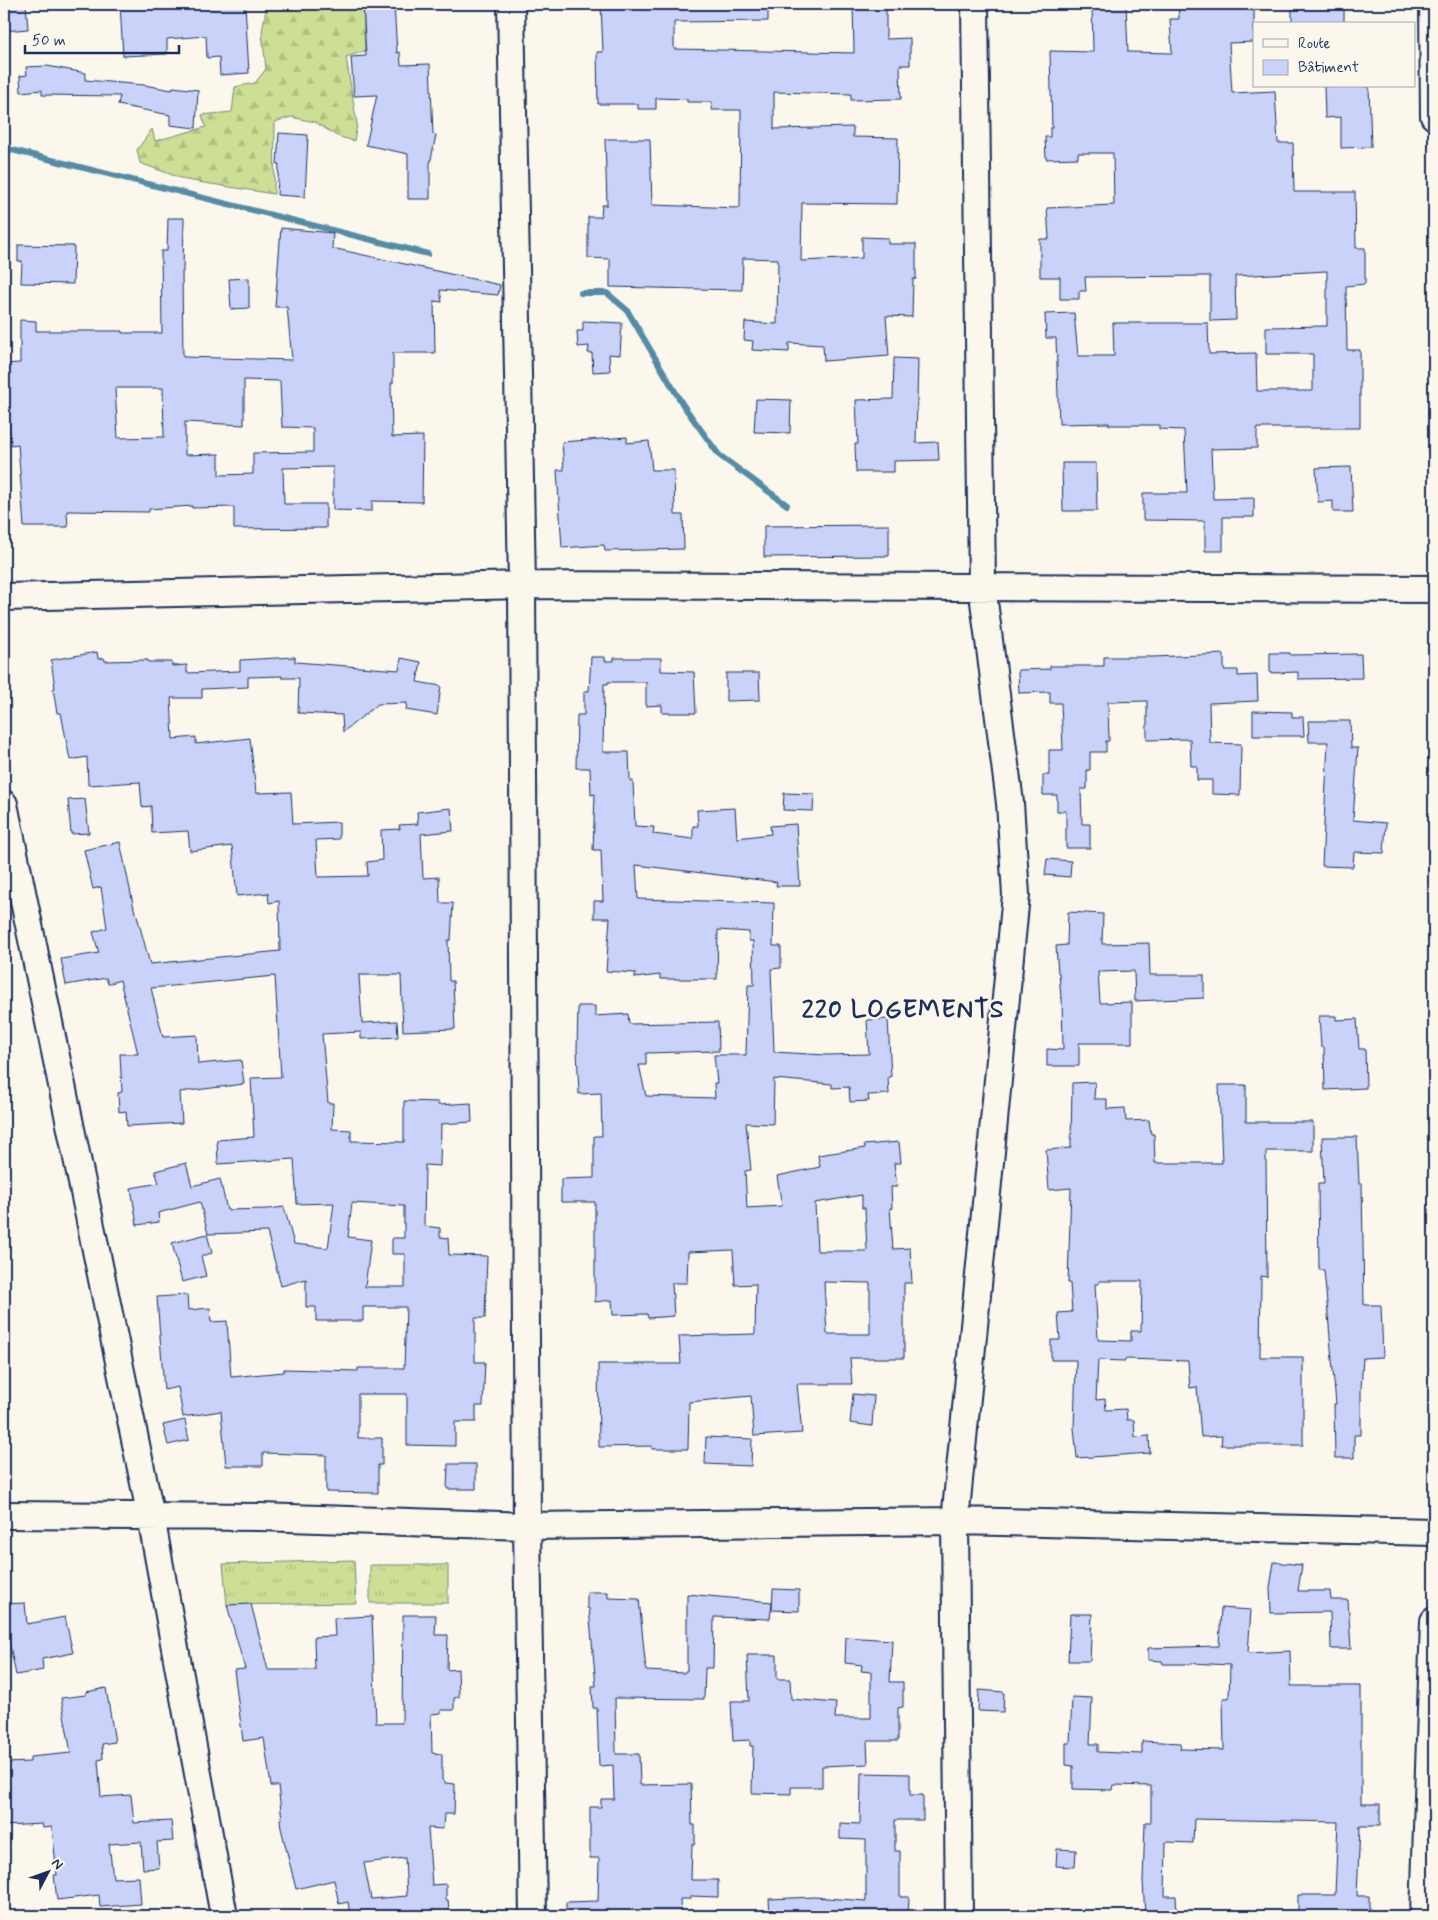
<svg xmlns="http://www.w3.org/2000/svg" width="1438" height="1920" viewBox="0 0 1438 1920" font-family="Mynerve,sans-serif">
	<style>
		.grass { fill: url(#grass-tufts); stroke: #748779 }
		.forest { fill: url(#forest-firs); stroke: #748779 }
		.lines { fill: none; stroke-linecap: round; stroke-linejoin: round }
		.stream { stroke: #548ca5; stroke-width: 6 }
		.building { fill: #cad2fa; stroke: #1b2f5e; fill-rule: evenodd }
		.minor-casing { stroke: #1b2f5e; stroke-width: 30 }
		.minor { stroke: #fbf7ec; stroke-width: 26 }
		.labels { text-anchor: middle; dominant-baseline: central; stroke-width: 5; stroke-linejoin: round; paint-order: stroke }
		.district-label { font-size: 25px; font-weight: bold; letter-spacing: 1px; fill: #1b2f5e; stroke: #fbf7ec }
	</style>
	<defs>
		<pattern id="grass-tufts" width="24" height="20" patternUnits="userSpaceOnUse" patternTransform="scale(1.25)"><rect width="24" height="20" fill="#cddf94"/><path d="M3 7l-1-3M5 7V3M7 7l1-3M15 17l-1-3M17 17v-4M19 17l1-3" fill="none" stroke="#afc082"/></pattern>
		<pattern id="forest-firs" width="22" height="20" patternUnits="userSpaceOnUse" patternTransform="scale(1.25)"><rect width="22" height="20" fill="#cddf94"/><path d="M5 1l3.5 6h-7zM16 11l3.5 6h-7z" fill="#afc082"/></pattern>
	</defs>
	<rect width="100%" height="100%" fill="#fbf7ec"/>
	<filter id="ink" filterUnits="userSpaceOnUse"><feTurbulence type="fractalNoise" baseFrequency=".02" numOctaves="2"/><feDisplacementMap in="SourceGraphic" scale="10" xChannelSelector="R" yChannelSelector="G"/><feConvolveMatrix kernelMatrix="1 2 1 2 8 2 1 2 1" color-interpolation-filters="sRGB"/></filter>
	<g filter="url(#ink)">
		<path class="grass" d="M 354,1560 L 356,1603 L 227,1605 L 223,1564 Z
			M 370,1565 L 448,1565 L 448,1603 L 370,1603 Z"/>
		<path class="forest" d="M 267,4 L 363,4 L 365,51 L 346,57 L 357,124 L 354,141 L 337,136 L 315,122 L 291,117 L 275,122 L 274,194 L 186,180 L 140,163 L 137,150 L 152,129 L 155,141 L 206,127 L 202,115 L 232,112 L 235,87 L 255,83 L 266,69 L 262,32 Z"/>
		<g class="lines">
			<path class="stream" d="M 4,148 L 428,254
				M 581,293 L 607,293 L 627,310 L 683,405 L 719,455 L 787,505"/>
		</g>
		<path class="building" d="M 4,4 L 26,4 L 28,29 L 4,31 Z
			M 120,4 L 245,4 L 249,73 L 220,75 L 219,57 L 207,58 L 206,36 L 167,39 L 167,54 L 123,56 Z
			M 363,4 L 394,4 L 397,53 L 400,52 L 401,65 L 430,64 L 433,134 L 436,135 L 430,164 L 430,199 L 408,199 L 408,154 L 366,145 L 377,95 L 354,96 L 351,57 L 366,56 Z
			M 601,4 L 768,4 L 768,21 L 674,22 L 674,49 L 854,53 L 853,4 L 886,4 L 886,39 L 910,38 L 910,65 L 900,65 L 901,99 L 851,100 L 851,94 L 774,92 L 774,129 L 853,127 L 853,137 L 898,138 L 897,204 L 802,203 L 801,261 L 862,258 L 862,237 L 888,238 L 888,244 L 916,244 L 916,279 L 913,279 L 912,317 L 886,316 L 889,356 L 824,361 L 823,345 L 789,343 L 789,352 L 752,350 L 753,341 L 744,340 L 745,322 L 777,324 L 778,259 L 743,258 L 742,290 L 610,287 L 610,259 L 588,258 L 588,217 L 601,217 L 602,205 L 607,205 L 605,139 L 650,139 L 652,205 L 740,208 L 741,110 L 712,110 L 712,102 L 687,102 L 687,99 L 656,98 L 656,109 L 638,109 L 638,104 L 598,104 L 597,52 L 603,52 Z
			M 1092,4 L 1126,4 L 1128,52 L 1172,53 L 1170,19 L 1179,19 L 1178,4 L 1248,4 L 1249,10 L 1254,10 L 1254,42 L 1229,43 L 1232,93 L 1275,91 L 1278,143 L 1293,143 L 1294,192 L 1355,192 L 1356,248 L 1365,248 L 1365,284 L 1346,286 L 1347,350 L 1360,350 L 1360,428 L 1257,428 L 1257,448 L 1211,449 L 1213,499 L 1254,498 L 1254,517 L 1223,517 L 1223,551 L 1205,551 L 1205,521 L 1143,520 L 1143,493 L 1187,493 L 1184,430 L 1159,429 L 1159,425 L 1109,425 L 1109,423 L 1059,424 L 1056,338 L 1046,338 L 1045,314 L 1074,313 L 1078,356 L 1114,356 L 1113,323 L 1208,323 L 1209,354 L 1256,353 L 1257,391 L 1313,391 L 1313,354 L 1266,354 L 1266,327 L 1327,326 L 1327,271 L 1235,276 L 1236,320 L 1210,321 L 1210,276 L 1085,277 L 1086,291 L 1079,291 L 1079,299 L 1060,299 L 1060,277 L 1040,277 L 1040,239 L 1049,239 L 1047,208 L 1114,205 L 1113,153 L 1078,153 L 1078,158 L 1046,159 L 1045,137 L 1050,137 L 1050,128 L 1052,128 L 1050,51 L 1093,52 Z
			M 1292,4 L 1344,4 L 1344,24 L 1292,24 Z
			M 47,66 L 86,73 L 85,80 L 144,85 L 172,90 L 173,87 L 198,90 L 196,128 L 170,125 L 170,115 L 118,105 L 120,96 L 42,95 L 42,90 L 21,92 L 20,76 L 27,75 L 26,67 Z
			M 1324,86 L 1369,86 L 1371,147 L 1341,148 L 1341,117 L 1325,118 Z
			M 279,133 L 308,135 L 305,197 L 277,195 L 279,164 L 277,164 Z
			M 168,218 L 184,218 L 183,272 L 182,272 L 183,357 L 292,360 L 287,307 L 275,307 L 281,228 L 333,233 L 332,248 L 500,285 L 498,295 L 440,290 L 442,302 L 434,301 L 435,353 L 393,353 L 393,383 L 391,383 L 392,437 L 423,436 L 422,502 L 372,501 L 372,511 L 333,510 L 333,467 L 283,468 L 284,504 L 326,504 L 326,528 L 234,529 L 234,507 L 192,508 L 192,506 L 149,509 L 149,512 L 67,511 L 68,527 L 24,527 L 18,444 L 11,445 L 9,424 L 4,425 L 4,364 L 20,363 L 20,320 L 36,321 L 36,331 L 122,331 L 122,333 L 162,333 L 161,251 L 167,251 ZM 244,380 L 280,381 L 282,427 L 313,428 L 313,452 L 253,453 L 253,474 L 219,475 L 219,454 L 185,455 L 185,422 L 244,425 ZM 115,388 L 163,388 L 164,437 L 118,438 Z
			M 18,245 L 74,246 L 73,284 L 21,283 L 22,261 L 18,261 Z
			M 249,278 L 249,308 L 231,309 L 229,279 Z
			M 583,321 L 622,323 L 620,355 L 609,354 L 610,371 L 593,372 L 592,353 L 588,353 L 589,346 L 578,347 L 577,331 L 583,331 Z
			M 894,358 L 918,359 L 916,443 L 938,442 L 939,460 L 894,461 L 894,472 L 856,472 L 855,444 L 858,444 L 856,400 L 893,399 Z
			M 756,399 L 791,400 L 790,433 L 754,432 Z
			M 627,437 L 627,443 L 649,441 L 652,470 L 674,470 L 675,515 L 683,515 L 684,549 L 605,551 L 604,545 L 562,548 L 557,470 L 564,470 L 562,442 Z
			M 1062,463 L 1096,463 L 1097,511 L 1063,511 Z
			M 1351,467 L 1353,512 L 1333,512 L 1333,501 L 1318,502 L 1316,468 Z
			M 889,525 L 889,556 L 764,557 L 764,526 Z
			M 97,652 L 98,659 L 104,658 L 105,661 L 148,660 L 148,662 L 172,662 L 172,666 L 187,665 L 187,673 L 240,671 L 240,660 L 295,657 L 295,662 L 399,670 L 401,658 L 421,662 L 417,682 L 441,686 L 437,715 L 406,710 L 407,703 L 378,704 L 343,732 L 342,715 L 298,713 L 299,678 L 282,678 L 282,676 L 248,677 L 248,687 L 202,689 L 202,698 L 171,698 L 173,739 L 196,737 L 196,744 L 250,738 L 256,793 L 291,792 L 293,824 L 339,822 L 339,839 L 316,840 L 318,877 L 368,876 L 367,862 L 382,860 L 381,830 L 400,829 L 399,825 L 418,824 L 417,812 L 451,808 L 453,831 L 421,834 L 423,878 L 439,877 L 440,903 L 453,903 L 451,940 L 448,940 L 449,981 L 453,981 L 455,1029 L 403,1031 L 401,975 L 359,975 L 362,1023 L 397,1021 L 398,1037 L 361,1039 L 361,1032 L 322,1034 L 328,1103 L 333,1103 L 332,1129 L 351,1130 L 351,1141 L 404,1142 L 404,1101 L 438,1102 L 438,1105 L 471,1103 L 472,1122 L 441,1124 L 440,1166 L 425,1165 L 424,1226 L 440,1228 L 440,1237 L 448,1238 L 449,1255 L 487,1256 L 485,1318 L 475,1318 L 475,1362 L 485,1362 L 483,1406 L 476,1406 L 476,1422 L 455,1422 L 455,1446 L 407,1445 L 407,1394 L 358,1394 L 358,1438 L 382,1438 L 382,1465 L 378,1465 L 378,1493 L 326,1492 L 326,1455 L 263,1453 L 263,1466 L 226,1466 L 221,1411 L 183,1417 L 178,1387 L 164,1390 L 157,1297 L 187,1295 L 188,1310 L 210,1308 L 211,1322 L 227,1321 L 231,1377 L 284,1372 L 284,1369 L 358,1371 L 358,1368 L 404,1368 L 406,1307 L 363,1307 L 363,1321 L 316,1321 L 316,1307 L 306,1307 L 306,1279 L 281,1286 L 267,1232 L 208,1234 L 200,1202 L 158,1213 L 159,1222 L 137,1225 L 131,1188 L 159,1183 L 155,1171 L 186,1163 L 192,1186 L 220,1179 L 227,1210 L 269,1209 L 284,1207 L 294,1244 L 328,1248 L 334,1203 L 297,1204 L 294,1159 L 218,1164 L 217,1140 L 254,1137 L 251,1078 L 281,1077 L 275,976 L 151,988 L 163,1037 L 197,1035 L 198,1064 L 241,1060 L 244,1084 L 180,1092 L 182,1123 L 127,1126 L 126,1111 L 119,1112 L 118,1093 L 122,1092 L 120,1054 L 138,1054 L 120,980 L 108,984 L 106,978 L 66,985 L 61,959 L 99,953 L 93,932 L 107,928 L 101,887 L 93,889 L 84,850 L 120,842 L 135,913 L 136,912 L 150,964 L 280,951 L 279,901 L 269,903 L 268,893 L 237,896 L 232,846 L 190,851 L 188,831 L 152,833 L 151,806 L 142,807 L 140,782 L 88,785 L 87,757 L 70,760 L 61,713 L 57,713 L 53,689 L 55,688 L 51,660 ZM 352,1203 L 404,1206 L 404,1238 L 392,1238 L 392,1254 L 405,1254 L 405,1287 L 365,1287 L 371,1240 L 348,1237 Z
			M 1270,653 L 1290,653 L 1290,655 L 1361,654 L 1362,678 L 1298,679 L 1298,672 L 1270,673 Z
			M 1224,654 L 1224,670 L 1238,670 L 1238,676 L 1257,675 L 1258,701 L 1209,703 L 1210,743 L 1241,744 L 1240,795 L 1212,794 L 1212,780 L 1197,780 L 1197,766 L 1191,766 L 1190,739 L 1147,740 L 1147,701 L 1108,702 L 1109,741 L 1106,741 L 1106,752 L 1090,752 L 1090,770 L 1087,770 L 1087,789 L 1081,789 L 1082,824 L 1090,824 L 1090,848 L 1066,848 L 1066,811 L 1057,811 L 1057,795 L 1043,795 L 1043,775 L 1049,775 L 1049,750 L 1063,750 L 1061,703 L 1050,703 L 1050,692 L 1019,693 L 1018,670 L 1050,669 L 1050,666 L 1104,666 L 1104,657 L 1153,657 Z
			M 591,657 L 605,657 L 605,661 L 614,661 L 614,658 L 661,658 L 661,671 L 694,672 L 696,713 L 662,713 L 662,705 L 646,706 L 646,682 L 608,682 L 608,684 L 604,684 L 603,752 L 629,752 L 630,781 L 633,781 L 635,826 L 654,827 L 653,834 L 693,839 L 693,826 L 698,826 L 697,810 L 735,808 L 737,838 L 771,834 L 770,826 L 796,824 L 800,886 L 776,886 L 777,882 L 636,865 L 638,899 L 774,903 L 773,946 L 781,946 L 781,968 L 771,969 L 774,1052 L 826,1055 L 869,1054 L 867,1020 L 888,1019 L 891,1077 L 888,1077 L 889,1094 L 868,1095 L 869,1101 L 850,1102 L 849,1087 L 832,1088 L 832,1084 L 774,1079 L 773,1124 L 746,1123 L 751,1170 L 745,1171 L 747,1208 L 782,1206 L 777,1176 L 820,1167 L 818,1155 L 865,1148 L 864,1145 L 899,1142 L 901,1163 L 894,1163 L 897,1187 L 891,1187 L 892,1208 L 890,1208 L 893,1249 L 910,1248 L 912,1283 L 904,1283 L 904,1358 L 850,1358 L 852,1384 L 797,1384 L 802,1433 L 754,1436 L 751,1396 L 689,1402 L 688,1449 L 652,1449 L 652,1446 L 599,1447 L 598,1364 L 681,1364 L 679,1336 L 755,1334 L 756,1284 L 735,1285 L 733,1250 L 688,1252 L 687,1283 L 672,1283 L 674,1316 L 648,1318 L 647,1314 L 613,1315 L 612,1300 L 595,1302 L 595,1202 L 561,1202 L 561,1179 L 594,1178 L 594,1136 L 602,1136 L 601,1093 L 579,1094 L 577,1050 L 578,1006 L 595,1006 L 595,1016 L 628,1014 L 629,1024 L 718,1022 L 719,1051 L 646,1053 L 646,1065 L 639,1065 L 646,1096 L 715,1098 L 714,1083 L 717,1083 L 714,1055 L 746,1055 L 748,985 L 754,985 L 753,941 L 749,941 L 749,932 L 718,930 L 717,979 L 660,979 L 660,975 L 635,978 L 635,973 L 606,971 L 610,918 L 594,918 L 594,901 L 603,901 L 601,850 L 593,850 L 595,794 L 591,795 L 590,768 L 576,768 L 577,715 L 584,715 L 584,691 L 589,691 ZM 862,1195 L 862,1208 L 865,1208 L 867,1251 L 817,1251 L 815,1203 ZM 824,1282 L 870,1283 L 870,1334 L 827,1334 Z
			M 726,673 L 759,673 L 760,700 L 726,701 Z
			M 1253,711 L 1292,712 L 1292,717 L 1303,717 L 1304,736 L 1253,736 Z
			M 1308,721 L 1350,721 L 1351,748 L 1358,748 L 1353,820 L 1386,823 L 1384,853 L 1354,852 L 1353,867 L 1322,866 L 1328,742 L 1309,742 Z
			M 784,793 L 814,794 L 813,811 L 783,810 Z
			M 85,799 L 89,833 L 71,834 L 68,800 Z
			M 1047,859 L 1071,861 L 1070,877 L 1045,875 Z
			M 1068,912 L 1103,914 L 1102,944 L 1149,943 L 1150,975 L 1204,975 L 1204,998 L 1135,1001 L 1134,971 L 1098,972 L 1100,1003 L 1132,1002 L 1132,1043 L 1079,1043 L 1079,1066 L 1047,1066 L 1047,1049 L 1063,1050 L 1062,997 L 1061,998 L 1059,973 L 1058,973 L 1056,946 L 1067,945 Z
			M 1319,1016 L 1336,1016 L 1336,1020 L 1357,1019 L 1359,1049 L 1365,1049 L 1366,1088 L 1325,1090 L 1324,1047 L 1321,1047 Z
			M 1095,1082 L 1094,1099 L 1107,1099 L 1107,1109 L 1125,1108 L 1126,1121 L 1149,1120 L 1151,1134 L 1154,1134 L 1155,1163 L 1222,1163 L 1219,1085 L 1246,1085 L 1246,1122 L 1313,1122 L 1313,1151 L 1266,1151 L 1267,1277 L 1261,1276 L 1260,1357 L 1303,1357 L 1303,1445 L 1221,1445 L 1222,1436 L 1201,1437 L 1197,1387 L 1190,1388 L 1188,1361 L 1125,1359 L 1125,1361 L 1098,1360 L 1096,1400 L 1105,1399 L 1106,1410 L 1126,1409 L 1127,1420 L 1134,1420 L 1135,1437 L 1149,1436 L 1150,1453 L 1077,1458 L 1074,1428 L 1076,1360 L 1051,1360 L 1051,1340 L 1060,1340 L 1058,1313 L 1072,1312 L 1070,1283 L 1068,1283 L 1071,1188 L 1049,1190 L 1046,1150 L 1071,1148 L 1072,1083 ZM 1099,1281 L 1142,1281 L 1141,1331 L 1131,1331 L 1131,1341 L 1098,1340 L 1095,1284 L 1099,1284 Z
			M 1322,1137 L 1357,1137 L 1359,1184 L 1362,1184 L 1364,1305 L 1381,1305 L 1383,1357 L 1363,1358 L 1361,1389 L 1361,1435 L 1354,1435 L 1354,1458 L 1335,1458 L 1334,1404 L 1336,1404 L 1324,1270 L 1319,1270 L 1318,1184 L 1324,1184 Z
			M 207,1234 L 212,1253 L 201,1256 L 206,1276 L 182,1282 L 172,1243 Z
			M 853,1394 L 874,1396 L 872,1426 L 850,1423 Z
			M 185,1420 L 189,1440 L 168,1445 L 163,1425 Z
			M 706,1437 L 752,1439 L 751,1466 L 705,1464 Z
			M 448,1464 L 476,1464 L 476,1489 L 447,1489 Z
			M 1274,1562 L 1302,1565 L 1298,1591 L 1330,1591 L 1331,1600 L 1348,1600 L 1351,1649 L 1331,1649 L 1330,1612 L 1271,1613 L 1270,1588 Z
			M 773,1589 L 799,1590 L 799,1611 L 772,1610 Z
			M 587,1592 L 608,1592 L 608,1598 L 639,1599 L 646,1671 L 684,1673 L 685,1671 L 687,1671 L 687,1594 L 772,1602 L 770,1619 L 714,1617 L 713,1668 L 705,1668 L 704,1699 L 615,1698 L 616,1754 L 639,1754 L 640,1785 L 691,1784 L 692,1825 L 695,1825 L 695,1844 L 692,1844 L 691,1880 L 718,1880 L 718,1897 L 690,1896 L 690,1899 L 680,1899 L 681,1916 L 566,1916 L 566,1902 L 598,1901 L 599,1858 L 590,1858 L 590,1807 L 601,1807 L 601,1799 L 614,1799 L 613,1765 L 599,1766 L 597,1708 L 593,1708 L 592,1686 L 596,1686 L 589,1608 L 587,1608 Z
			M 25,1603 L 27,1624 L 65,1617 L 73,1653 L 42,1659 L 43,1670 L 16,1675 L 4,1617 L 4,1604 Z
			M 251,1604 L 268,1670 L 315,1670 L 314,1637 L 335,1636 L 334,1618 L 372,1616 L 376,1723 L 402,1723 L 403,1615 L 436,1615 L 435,1635 L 448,1635 L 447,1670 L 458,1669 L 459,1697 L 454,1698 L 454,1710 L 441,1710 L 441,1713 L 431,1714 L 432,1753 L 442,1754 L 442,1780 L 445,1781 L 445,1783 L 455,1784 L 454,1814 L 444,1814 L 443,1829 L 428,1828 L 432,1885 L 446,1884 L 446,1900 L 448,1900 L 450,1916 L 350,1916 L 348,1902 L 339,1904 L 334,1880 L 296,1889 L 281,1828 L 280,1819 L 282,1819 L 278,1786 L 271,1786 L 264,1738 L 243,1741 L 234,1670 L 245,1669 L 227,1605 ZM 405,1858 L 407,1896 L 371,1899 L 364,1863 Z
			M 1221,1608 L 1251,1610 L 1248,1653 L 1290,1651 L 1291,1686 L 1361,1686 L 1361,1804 L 1380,1804 L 1380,1826 L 1360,1826 L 1357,1896 L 1369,1896 L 1369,1913 L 1350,1912 L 1350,1916 L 1298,1916 L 1298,1895 L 1335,1895 L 1338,1822 L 1194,1819 L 1193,1843 L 1166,1842 L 1165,1896 L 1176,1896 L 1177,1916 L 1145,1916 L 1143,1881 L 1145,1822 L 1151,1822 L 1151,1786 L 1113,1785 L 1112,1790 L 1073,1789 L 1073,1766 L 1066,1765 L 1066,1743 L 1070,1743 L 1072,1697 L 1092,1698 L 1090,1744 L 1098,1744 L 1098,1752 L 1142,1754 L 1142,1741 L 1181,1743 L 1180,1749 L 1224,1750 L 1223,1698 L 1229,1698 L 1230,1665 L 1191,1663 L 1191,1664 L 1163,1664 L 1162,1661 L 1148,1660 L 1148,1648 L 1219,1646 Z
			M 1070,1614 L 1092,1614 L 1090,1661 L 1068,1661 Z
			M 846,1637 L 892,1640 L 890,1682 L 903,1682 L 903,1707 L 898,1708 L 898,1741 L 867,1741 L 868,1764 L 822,1766 L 822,1787 L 791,1787 L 791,1794 L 752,1793 L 753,1746 L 750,1746 L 750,1740 L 733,1741 L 731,1701 L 749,1701 L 747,1655 L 777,1655 L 777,1679 L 790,1679 L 791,1699 L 836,1703 L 835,1718 L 871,1718 L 871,1672 L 861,1671 L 862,1665 L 845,1663 Z
			M 106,1688 L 115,1742 L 102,1744 L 103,1759 L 98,1760 L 101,1797 L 131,1795 L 134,1823 L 171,1821 L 173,1841 L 157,1842 L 159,1868 L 143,1869 L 141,1842 L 109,1844 L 113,1878 L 139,1877 L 141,1904 L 100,1907 L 99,1895 L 57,1900 L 54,1875 L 57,1875 L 52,1827 L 43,1828 L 42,1824 L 4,1826 L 4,1763 L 30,1762 L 30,1757 L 71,1753 L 61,1698 L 86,1695 L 86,1692 Z
			M 979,1690 L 1004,1692 L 1003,1712 L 978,1711 Z
			M 861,1773 L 910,1774 L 910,1795 L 923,1795 L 923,1820 L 895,1820 L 895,1851 L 900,1851 L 900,1897 L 909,1897 L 908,1916 L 770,1916 L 769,1899 L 815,1897 L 866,1901 L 866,1840 L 840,1839 L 840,1823 L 860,1824 Z
			M 1057,1849 L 1076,1850 L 1075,1867 L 1056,1866 Z"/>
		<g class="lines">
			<defs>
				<path id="minor" d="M 511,4 L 522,585 L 527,1526 L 533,1916
					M 1433,4 L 1434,116
					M 4,597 L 522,585 L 1434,589
					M 4,804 L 151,1517 L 224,1916
					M 4,1515 L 260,1517 L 527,1526 L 955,1521 L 1434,1532
					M 959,1916 L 955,1521 L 1016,895 L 1010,803 L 982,586 L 975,4
					M 1424,1916 L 1434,1621"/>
			</defs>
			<use href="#minor" class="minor-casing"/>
			<use href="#minor" class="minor"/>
		</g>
	</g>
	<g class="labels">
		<g class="district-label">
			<text x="903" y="1010">220 LOGEMENTS</text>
		</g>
	</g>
	<rect width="1438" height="1920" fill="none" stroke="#fbf7ec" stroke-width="20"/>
	<rect x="10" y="10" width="1418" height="1900" fill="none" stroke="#1b2f5e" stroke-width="2" filter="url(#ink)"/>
	<rect x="1253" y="22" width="162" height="65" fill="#fbf7ec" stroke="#a1a7b3"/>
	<rect x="1263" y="39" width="25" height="8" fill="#fbf7ec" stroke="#a1a7b3"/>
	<text x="1298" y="48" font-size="15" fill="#1b2f5e">Route</text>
	<rect x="1263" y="60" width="25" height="15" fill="#cad2fa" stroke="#a1a7b3"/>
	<text x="1298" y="72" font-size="15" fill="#1b2f5e">Bâtiment</text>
	<g transform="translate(48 1872) rotate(49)" stroke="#fbf7ec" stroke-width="4" paint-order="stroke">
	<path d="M0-4L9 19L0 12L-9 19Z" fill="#1b2f5e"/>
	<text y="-8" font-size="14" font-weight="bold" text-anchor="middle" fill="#1b2f5e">N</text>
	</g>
	<path d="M25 45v8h154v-8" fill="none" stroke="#1b2f5e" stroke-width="2.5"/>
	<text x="32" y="45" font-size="15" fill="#1b2f5e" stroke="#fbf7ec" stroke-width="4" paint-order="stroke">50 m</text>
</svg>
